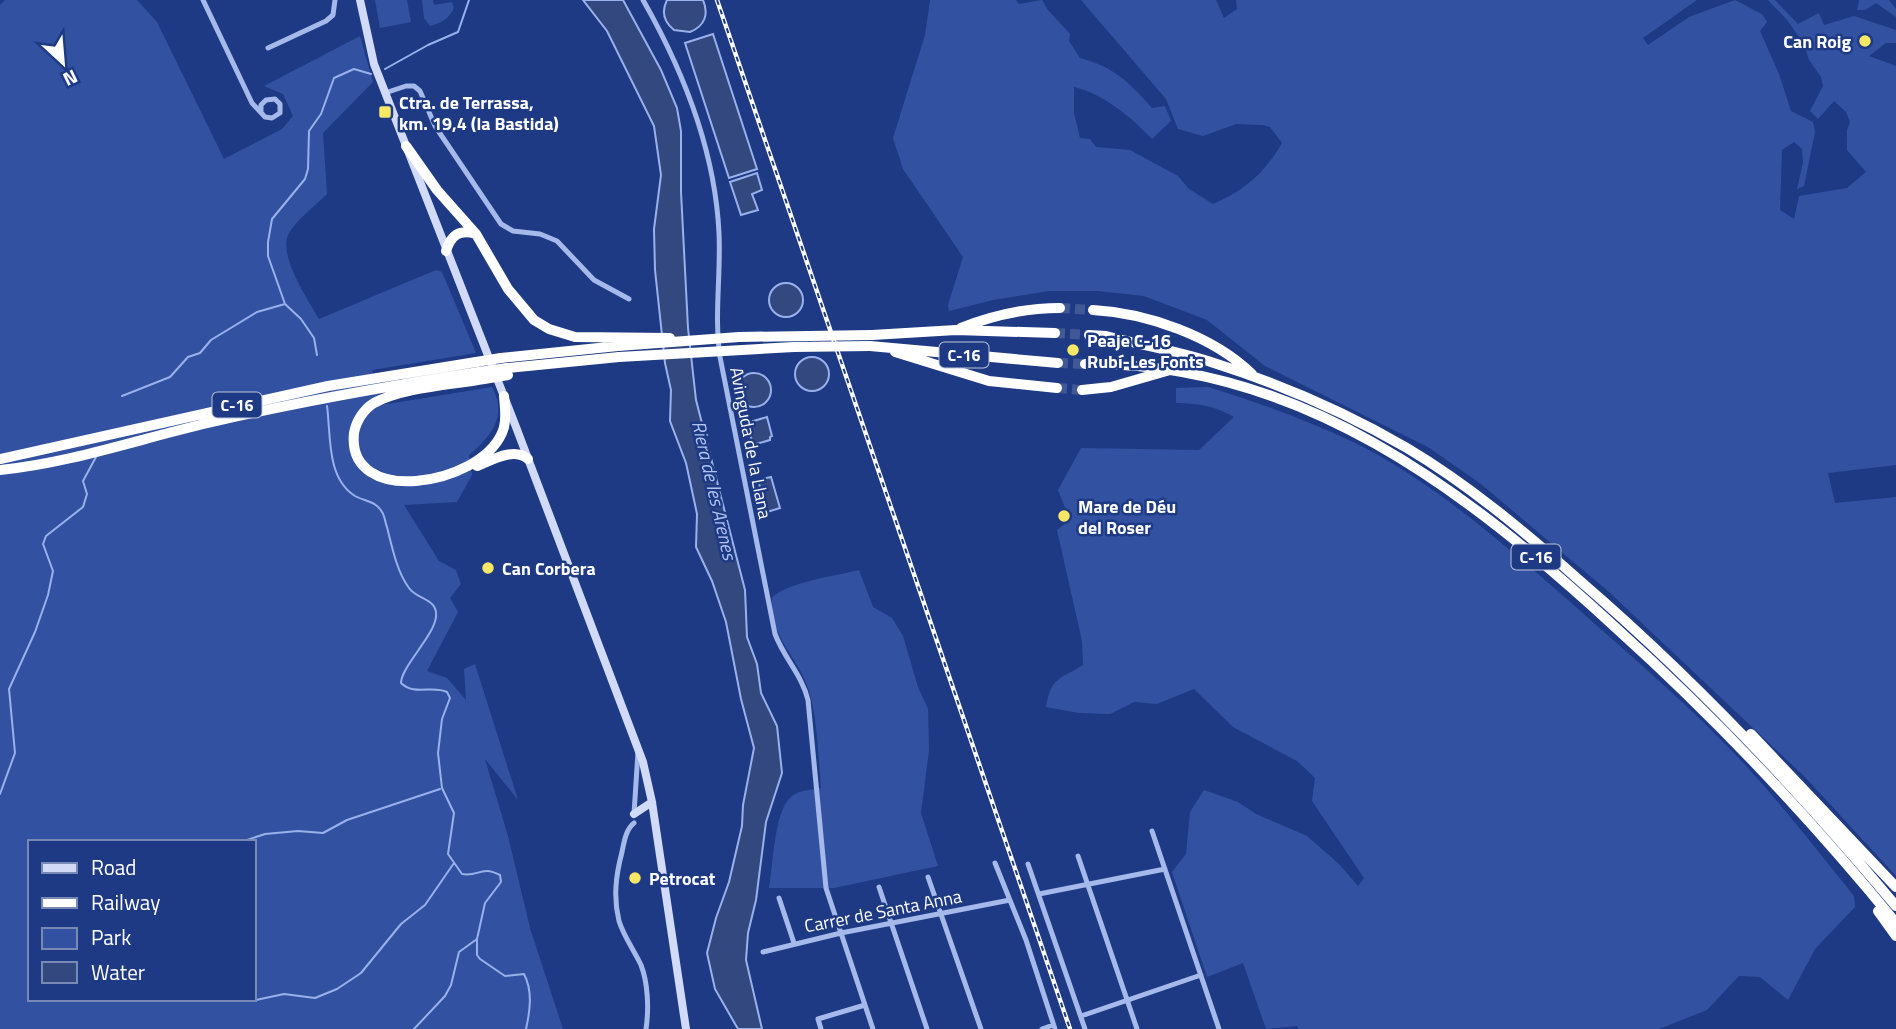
<svg xmlns="http://www.w3.org/2000/svg" width="1896" height="1029" viewBox="0 0 1896 1029" font-family="'Titillium Web',sans-serif">
	<style>
		.green { fill: #3252a1; fill-rule: evenodd }
		.water { fill: #33487f; stroke: #99b1eb; stroke-width: 2 }
		.lines { fill: none; stroke-linecap: round; stroke-linejoin: round }
		.stream { stroke: #99b1eb; stroke-width: 2 }
		.motorway-tunnel { stroke: #405896; stroke-width: 10; stroke-dasharray: 10 5; stroke-linecap: butt }
		.minor { stroke: #a5b9ea; stroke-width: 5 }
		.secondary { stroke: #d1dbf7; stroke-width: 8 }
		.motorway { stroke: #fff; stroke-width: 10 }
		.rail-casing { stroke: #fff; stroke-width: 4.5 }
		.rail { stroke: #1e3a84; stroke-width: 2; stroke-dasharray: 5; stroke-linecap: butt }
		.motorway-bridge { stroke: #fff; stroke-width: 10 }
		.poi-dot { fill: #f8e665; stroke: #1e3a84; stroke-width: 2.5 }
		.labels { text-anchor: middle; dominant-baseline: central; stroke-width: 5; stroke-linejoin: round; paint-order: stroke }
		.shield { fill: #1e3a84; stroke: #bcc4da; stroke-width: 2 }
		.shield-label { font-size: 16px; font-weight: bold; fill: #fff }
		.poi-label { font-size: 18px; font-weight: bold; fill: #fff; stroke: #1e3a84; text-anchor: start }
		.street-label { font-size: 18px; fill: #fff; stroke: #1e3a84 }
		.water-label { font-size: 19px; font-style: italic; fill: #b1c4f1; stroke: #1e3a84 }
	</style>
	<rect width="100%" height="100%" fill="#1e3a84"/>
	<path class="green" d="M 5,0 L 137,0 L 157,22 L 224,159 L 282,129 L 293,116 L 283,94 L 264,86 L 360,36 L 373,82 L 323,133 L 327,194 C 315,206 298,218 289,233 C 277,254 308,300 319,319 L 436,270 L 442,272 L 476,353 L 372,370 L 381,405 L 492,387 C 508,417 491,436 469,455 L 472,475 L 457,502 L 404,505 L 439,561 L 456,570 L 461,584 L 450,598 L 458,612 L 427,671 L 447,678 L 466,700 L 464,669 L 475,664 L 518,800 L 485,759 L 508,836 L 530,928 L 563,1029 L 0,1029 L 0,5 ZM 30,842 L 254,842 L 254,999 L 30,999 Z
		M 375,0 L 407,0 L 411,22 L 380,28 Z
		M 422,0 L 433,0 L 434,5 L 452,2 L 454,8 C 449,19 441,23 430,26 L 424,18 Z
		M 930,0 L 1016,0 L 1019,4 L 1042,0 L 1048,10 L 1070,34 L 1069,41 L 1080,58 C 1114,67 1129,82 1152,108 L 1165,106 L 1171,121 L 1152,139 C 1131,117 1104,94 1074,87 L 1074,113 L 1080,138 L 1090,139 L 1096,147 L 1130,150 L 1178,176 L 1189,189 L 1213,204 C 1244,191 1265,173 1282,143 L 1270,127 L 1263,125 L 1236,124 L 1203,136 L 1178,129 L 1166,99 L 1081,0 L 1216,0 L 1224,18 L 1237,9 L 1236,0 L 1697,0 L 1643,38 L 1648,45 L 1689,17 L 1735,0 L 1762,14 L 1767,22 L 1760,31 L 1779,74 L 1791,111 L 1813,122 L 1815,132 L 1804,186 L 1797,189 L 1803,163 L 1802,149 L 1794,142 L 1782,150 L 1780,210 L 1794,219 L 1799,196 L 1847,188 L 1866,172 L 1847,150 L 1847,130 L 1850,122 L 1846,112 L 1834,101 L 1818,119 L 1810,111 L 1823,86 L 1821,77 L 1809,60 L 1804,44 L 1787,20 L 1768,0 L 1775,0 L 1798,24 L 1819,13 L 1824,25 L 1854,16 L 1896,30 L 1896,43 L 1886,43 L 1869,56 L 1896,66 L 1896,465 L 1828,473 L 1835,503 L 1896,497 L 1896,876 L 1805,777 L 1609,592 L 1481,484 L 1428,447 L 1265,366 L 1207,320 L 1144,296 L 1098,291 L 1049,291 L 993,300 L 949,311 L 948,305 L 963,257 L 903,169 L 893,138 L 925,35 Z
		M 1859,0 L 1889,0 L 1896,9 L 1896,17 L 1876,3 L 1865,10 L 1857,10 Z
		M 1208,387 C 1256,402 1305,419 1351,441 C 1429,479 1495,537 1560,593 C 1615,642 1672,690 1724,743 C 1771,790 1812,844 1854,896 L 1855,907 L 1815,949 L 1788,1000 L 1760,977 L 1739,976 L 1707,1010 L 1659,1029 L 1299,1029 L 1297,1026 L 1266,1029 L 1243,963 L 1207,977 L 1172,872 L 1186,854 L 1190,812 L 1204,790 L 1238,802 L 1256,814 L 1307,836 L 1339,864 L 1358,886 L 1364,878 L 1312,801 L 1315,778 L 1297,761 L 1233,727 L 1194,689 L 1157,704 L 1134,702 L 1110,714 L 1079,713 L 1046,707 C 1051,677 1059,680 1083,665 L 1082,641 L 1057,530 L 1070,520 L 1058,490 L 1081,448 L 1199,450 L 1234,417 C 1216,406 1197,403 1176,403 L 1176,388 Z
		M 859,570 L 873,607 L 892,618 L 903,636 L 918,687 L 928,709 L 929,750 L 921,813 L 938,866 L 834,888 L 769,888 C 773,866 774,813 790,798 C 798,790 810,790 821,788 C 818,756 818,721 809,691 C 800,658 768,637 772,598 C 784,583 840,575 859,570 Z"/>
	<path class="water" d="M 583,0 L 623,0 L 661,70 L 677,108 L 681,131 L 681,192 L 688,328 L 696,400 L 745,590 L 747,637 L 757,664 L 761,693 L 777,726 L 782,773 L 766,822 L 756,900 L 748,933 L 746,960 L 762,1029 L 738,1029 L 715,989 L 707,953 L 716,918 L 729,882 L 742,826 L 743,805 L 754,748 L 741,699 L 726,622 L 712,581 L 696,547 L 697,514 L 694,500 L 686,463 L 670,421 L 671,390 L 665,363 L 655,270 L 654,229 L 661,175 L 654,126 L 607,31 Z
		M 667,0 L 703,0 C 709,14 705,26 690,32 L 674,30 C 664,22 661,12 667,0 Z
		M 713,34 L 757,169 L 729,178 L 685,43 Z
		M 757,173 L 762,190 L 752,194 L 758,210 L 741,215 L 730,182 Z
		M769 300a17 17 0 1 1 34 0a17 17 0 1 1-34 0Z
		M795 374a17 17 0 1 1 34 0a17 17 0 1 1-34 0Z
		M737 390a17 17 0 1 1 34 0a17 17 0 1 1-34 0Z
		M 767,417 L 772,436 L 770,437 L 770,440 L 753,445 L 747,423 Z
		M 771,477 L 780,508 L 767,512 L 758,480 Z"/>
	<g class="lines">
		<path class="stream" d="M 385,69 L 428,45 L 458,32 L 469,0
			M 317,355 L 314,338 L 301,319 L 285,304 L 268,256 L 268,242 L 272,219 L 305,179 L 308,169 L 309,131 L 321,114 L 334,78 L 354,69 L 371,74
			M 122,396 L 170,377 L 188,357 L 200,353 L 211,340 L 257,312 L 285,304
			M 327,406 C 331,434 326,478 355,496 C 364,501 376,501 382,512 C 385,516 385,523 387,527 C 392,547 397,572 409,588 C 417,600 438,598 436,617 C 434,636 401,667 401,683 C 414,696 432,685 447,692 L 450,698 L 442,719 L 438,753 L 442,788 L 454,813 L 448,854 L 462,874 C 479,877 481,865 500,875 L 501,882 L 485,903 L 477,939 L 477,955 L 480,959 L 505,976 L 524,974 C 533,991 530,1011 526,1029
			M 0,794 L 15,753 L 9,689 L 35,632 L 48,595 L 53,571 L 43,544 L 46,536 L 83,507 L 87,494 L 83,481 L 96,457
			M 241,842 L 265,834 L 298,831 L 323,833 L 347,820 L 440,789
			M 203,999 L 256,1000 L 284,994 L 315,998 L 337,989 L 361,973 L 401,924 L 425,905 L 454,863
			M 414,1029 L 445,996 L 451,985 L 459,952 L 477,939"/>
		<path class="motorway-tunnel" d="M 1060,308 L 1093,310
			M 1055,333 L 1089,335
			M 1058,363 L 1085,364
			M 1057,388 L 1082,390"/>
		<path class="minor" d="M 203,0 L 252,103 L 265,117 L 272,118 L 280,113 L 280,104 L 275,99 L 266,100 L 261,105 L 261,112
			M 643,0 C 684,72 715,150 719,233 C 721,275 714,315 720,357 L 775,634 C 784,658 802,675 808,700 L 826,888 L 873,1029
			M 268,48 L 326,21 L 333,15 L 335,0
			M 385,93 L 406,86 L 414,86 L 420,91 L 435,126 L 501,224 L 513,231 L 540,234 L 557,241 L 594,280 L 629,299
			M 634,814 L 638,752
			M 634,823 C 626,829 624,842 622,852 C 616,875 613,897 619,921 C 624,937 634,950 641,965 C 648,983 649,1009 646,1029
			M 1152,831 L 1219,1029
			M 1078,856 L 1137,1029
			M 995,863 L 1026,940 L 1055,1029
			M 1028,864 L 1085,1029
			M 928,877 L 981,1029
			M 879,887 L 927,1029
			M 1039,894 L 1165,869
			M 779,898 L 794,943
			M 763,952 L 841,933 L 1010,900
			M 1081,1016 L 1201,975
			M 821,1029 L 818,1019 L 865,1005
			M 1042,1029 L 1053,1025"/>
		<path class="secondary" d="M 360,0 L 374,64 L 516,427 L 643,762 L 652,802 L 686,1029
			M 634,814 L 652,802"/>
		<path class="motorway" d="M 406,146 L 437,190 L 476,234 L 508,289 L 534,320 L 549,329 L 575,337 L 670,338
			M 446,251 C 451,235 459,229 476,234
			M 1093,310 C 1147,313 1213,336 1252,374
			M 961,328 C 993,315 1026,308 1060,308
			M 872,335 L 956,330 L 1055,333
			M 1089,335 L 1106,336 C 1141,345 1179,351 1214,363 C 1280,384 1347,413 1407,448 C 1469,485 1525,532 1579,580 C 1694,679 1798,789 1896,906
			M 870,346 L 1058,363
			M 895,352 L 989,381 L 1057,388
			M 501,358 L 618,346
			M 1085,364 C 1299,361 1467,491 1616,628 C 1717,719 1810,818 1896,923
			M 507,368 L 619,357
			M 484,379 C 451,385 404,387 374,403 C 364,409 356,421 354,433 C 346,507 478,487 502,433 C 507,422 505,408 504,396
			M 1082,390 L 1111,387 L 1170,370
			M 0,459 L 328,386 L 476,362
			M 477,466 C 492,460 514,447 528,459
			M 0,470 C 70,463 139,439 208,423 C 297,402 388,386 479,372
			M 1751,734 L 1896,887
			M 1878,911 L 1896,936"/>
		<defs>
			<path id="rail" d="M 717,0 L 1070,1029"/>
		</defs>
		<use href="#rail" class="rail-casing"/>
		<use href="#rail" class="rail"/>
		<path class="motorway-bridge" d="M 618,346 L 739,337 L 872,335
			M 619,357 L 794,347 L 870,346
			M 476,362 L 501,358
			M 479,372 L 507,368
			M 484,379 L 508,375"/>
	</g>
	<g class="poi-dot">
		<circle cx="1865" cy="41" r="7"/>
		<rect x="378" y="105" width="14" height="14" rx="3.5"/>
		<circle cx="1073" cy="350" r="7"/>
		<circle cx="1064" cy="516" r="7"/>
		<circle cx="488" cy="568" r="7"/>
		<circle cx="635" cy="878" r="7"/>
	</g>
	<g class="labels">
		<g class="shield">
			<rect x="939.5" y="342.5" width="49" height="25" rx="5"/>
			<rect x="212.5" y="392.5" width="49" height="25" rx="5"/>
			<rect x="1511.5" y="544.5" width="49" height="25" rx="5"/>
		</g>
		<g class="shield-label">
			<text x="964" y="355">C-16</text>
			<text x="237" y="405">C-16</text>
			<text x="1536" y="557">C-16</text>
		</g>
		<g class="poi-label">
			<text x="1851" y="41" text-anchor="end">Can Roig</text>
			<text x="399" y="102">Ctra. de Terrassa,<tspan x="399" dy="21">km. 19,4 (la Bastida)</tspan></text>
			<text x="1087" y="340">Peaje C-16<tspan x="1087" dy="21">Rubí-Les Fonts</tspan></text>
			<text x="1078" y="506">Mare de Déu<tspan x="1078" dy="21">del Roser</tspan></text>
			<text x="502" y="568">Can Corbera</text>
			<text x="649" y="878">Petrocat</text>
		</g>
		<g class="street-label">
			<text transform="translate(751 443) rotate(79)">Avinguda de la Llana</text>
			<text transform="translate(883 911) rotate(-11)">Carrer de Santa Anna</text>
		</g>
		<g class="water-label">
			<text transform="translate(715 490) rotate(77)">Riera de les Arenes</text>
		</g>
	</g>
	<rect x="28" y="840" width="228" height="161" fill="#1e3a84" stroke="#7889b5" stroke-width="2"/>
	<rect x="42" y="863" width="35" height="10" fill="#d1dbf7" stroke="#7889b5" stroke-width="2"/>
	<text x="91" y="875" font-size="21" fill="#ffffff">Road</text>
	<rect x="42" y="898" width="35" height="10" fill="#ffffff" stroke="#7889b5" stroke-width="2"/>
	<text x="91" y="910" font-size="21" fill="#ffffff">Railway</text>
	<rect x="42" y="928" width="35" height="21" fill="#3252a1" stroke="#7889b5" stroke-width="2"/>
	<text x="91" y="945" font-size="21" fill="#ffffff">Park</text>
	<rect x="42" y="962" width="35" height="21" fill="#33487f" stroke="#7889b5" stroke-width="2"/>
	<text x="91" y="980" font-size="21" fill="#ffffff">Water</text>
	<g transform="translate(63 63) rotate(154)" stroke="#1e3a84" stroke-width="5" paint-order="stroke">
	<path d="M0-5L12 26L0 18L-12 26Z" fill="#ffffff"/>
	<text y="-10" font-size="19" font-weight="bold" text-anchor="middle" fill="#ffffff">N</text>
	</g>
</svg>
